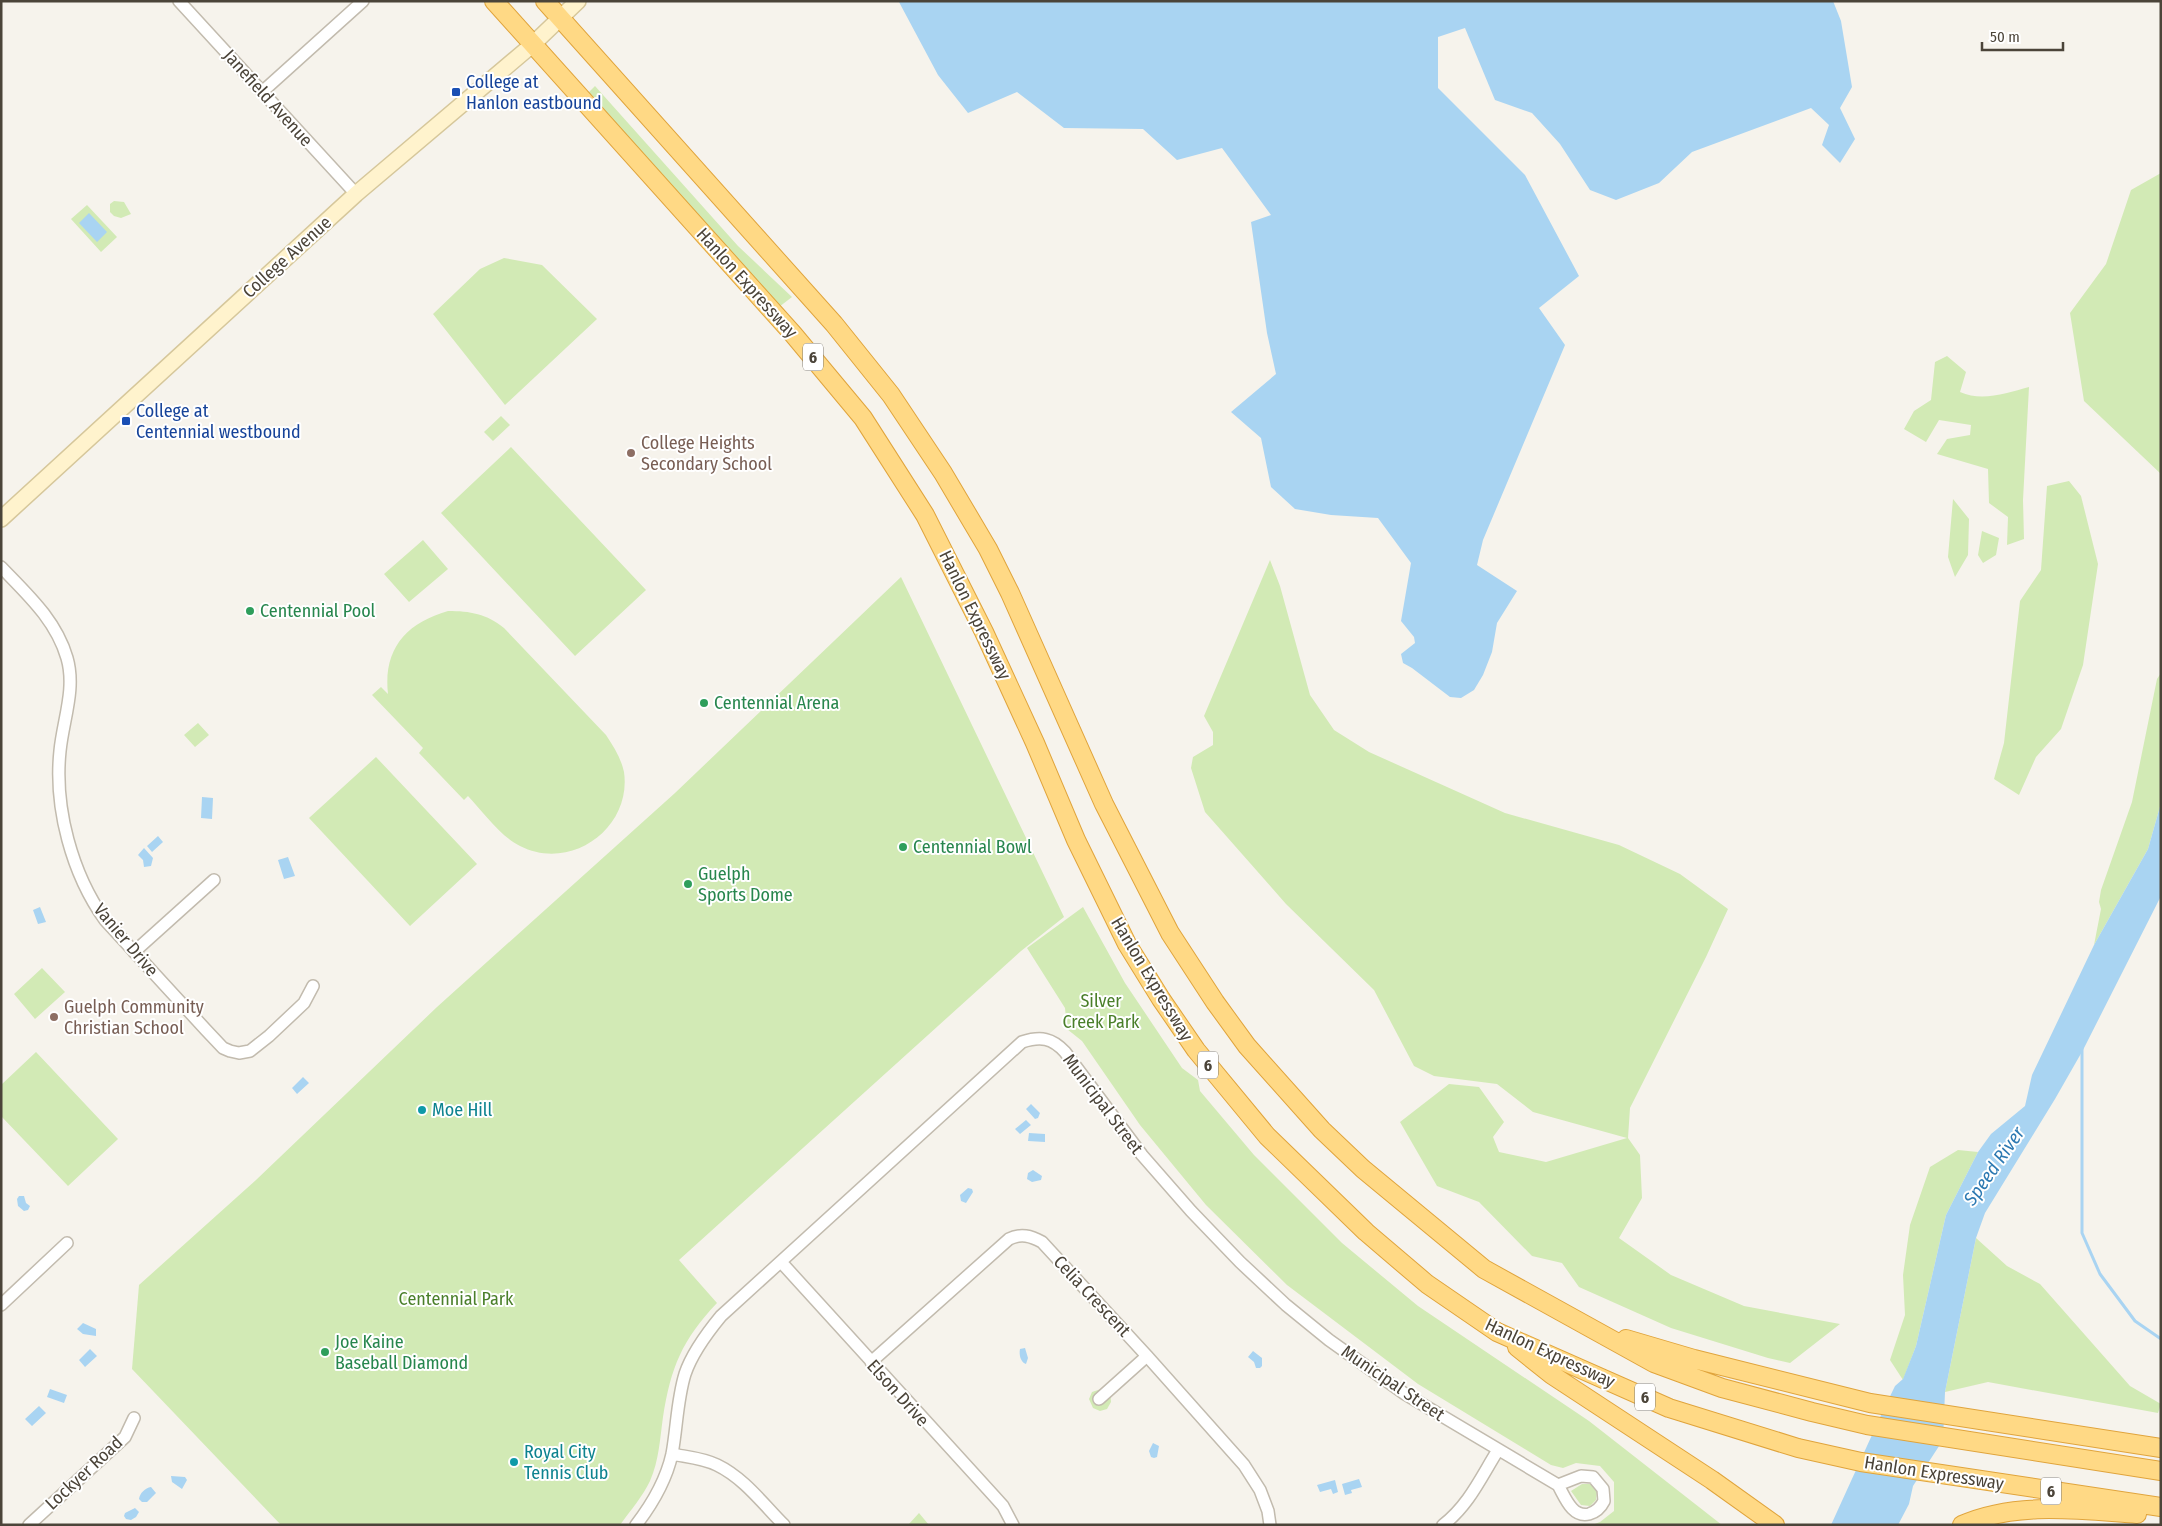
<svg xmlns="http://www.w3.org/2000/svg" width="2162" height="1526" viewBox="0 0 2162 1526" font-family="'Fira Sans Condensed',sans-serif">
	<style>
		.green { fill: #d2eab5 }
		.water { fill: #a9d4f2 }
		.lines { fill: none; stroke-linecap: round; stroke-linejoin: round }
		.stream { stroke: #a9d4f2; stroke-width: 3 }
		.minor-casing { stroke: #c2bbae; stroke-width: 14 }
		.secondary-casing { stroke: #d6c79b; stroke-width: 18 }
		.trunk-casing { stroke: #e0a43c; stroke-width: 20 }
		.minor { stroke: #fff; stroke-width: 11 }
		.secondary { stroke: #fff3cd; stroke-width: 15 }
		.trunk { stroke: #ffd985; stroke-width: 18 }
		.transit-dot { fill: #1a4fb4; stroke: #fff; stroke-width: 2 }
		.education-dot { fill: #8d6e63; stroke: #fff; stroke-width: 2 }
		.leisure-dot { fill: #2e9e5b; stroke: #fff; stroke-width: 2 }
		.culture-dot { fill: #0f9aa8; stroke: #fff; stroke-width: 2 }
		.labels { text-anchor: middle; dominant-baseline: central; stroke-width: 4; stroke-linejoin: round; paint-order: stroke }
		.shield { fill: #fff; stroke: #817c74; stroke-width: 1 }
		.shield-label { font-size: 16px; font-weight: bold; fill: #4b4439 }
		.transit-label { font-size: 18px; fill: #164399; stroke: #fff; text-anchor: start }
		.street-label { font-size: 18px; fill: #4b4439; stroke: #fff }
		.education-label { font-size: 18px; fill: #785e54; stroke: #fff; text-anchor: start }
		.leisure-label { font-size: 18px; fill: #27864d; stroke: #fff; text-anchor: start }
		.park-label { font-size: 18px; fill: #4a7f2a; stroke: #fff }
		.culture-label { font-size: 18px; fill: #0d838f; stroke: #fff; text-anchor: start }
		.water-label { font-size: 19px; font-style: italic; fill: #2e7ab2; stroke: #fff }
	</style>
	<rect width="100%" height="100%" fill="#f6f3ec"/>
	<path class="green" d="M 595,86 L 738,246 L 792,297 L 779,307 L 588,93 Z
		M 2161,173 L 2161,474 L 2084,401 L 2070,313 L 2106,264 L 2131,190 Z
		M 114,201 L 124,202 L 131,214 L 121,218 L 114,216 L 110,212 L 110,204 Z
		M 87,205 L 117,237 L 101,252 L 71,219 Z
		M 504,258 L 542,265 L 597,319 L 505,405 L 433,314 L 480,269 Z
		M 1947,356 L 1966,372 L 1960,392 C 1982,402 2007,393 2029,387 L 2023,500 L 2024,539 L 2007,545 L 2008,517 L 1989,503 L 1988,469 L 1937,454 L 1947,439 L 1970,435 L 1971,425 L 1939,420 L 1926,442 L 1904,429 L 1914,411 L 1931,400 L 1935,362 Z
		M 501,416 L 510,425 L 493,441 L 484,432 Z
		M 511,447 L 646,590 L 575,656 L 441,513 Z
		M 2069,481 L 2081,496 L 2098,564 L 2083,665 L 2061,729 L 2036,757 L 2019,795 L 1994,779 L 2004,743 L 2020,601 L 2041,570 L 2047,486 Z
		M 1953,499 L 1969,519 L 1968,555 L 1955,577 L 1948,557 Z
		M 1982,531 L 1999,538 L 1996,555 L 1983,563 L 1978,555 Z
		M 423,540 L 448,569 L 409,602 L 384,574 Z
		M 1270,560 L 1280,586 L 1310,695 L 1334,730 L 1369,752 L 1505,813 L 1619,845 L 1680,874 L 1728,909 L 1706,957 L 1630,1108 L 1628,1138 L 1640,1155 L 1642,1198 L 1619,1238 L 1671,1275 L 1744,1306 L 1840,1324 L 1790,1363 L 1768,1358 L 1671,1328 L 1579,1287 L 1562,1263 L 1532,1256 L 1479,1202 L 1437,1186 L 1400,1122 L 1449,1084 L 1479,1087 L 1504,1122 L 1493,1137 L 1499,1152 L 1546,1162 L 1627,1138 L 1533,1112 L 1497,1084 L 1434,1076 L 1414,1066 L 1374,990 L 1286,904 L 1205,812 L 1191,768 L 1193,757 L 1213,745 L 1213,732 L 1204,716 Z
		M 901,577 L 1064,917 L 1021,951 L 679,1260 L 717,1303 C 682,1340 671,1367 663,1417 C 660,1438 659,1461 650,1481 C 643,1496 630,1511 620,1525 L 281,1525 L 132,1369 L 139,1285 L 256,1180 L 437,1007 L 675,793 Z
		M 448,611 C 470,611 487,614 504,628 L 606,735 C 614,747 621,758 624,772 C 632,828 571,872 520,846 C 500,836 484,813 468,796 L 464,800 L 419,753 L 423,748 L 372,695 L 381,687 L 388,694 C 383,649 406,623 448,611 Z
		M 2161,673 L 2161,803 L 2148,849 L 2094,945 L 2101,909 L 2099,902 L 2101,890 L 2132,802 L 2157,679 Z
		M 198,723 L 209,735 L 195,747 L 184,735 Z
		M 376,757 L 477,864 L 410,926 L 309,818 Z
		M 1083,907 L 1125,983 L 1182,1068 L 1198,1080 L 1200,1091 L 1254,1155 L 1342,1243 L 1418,1306 L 1589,1421 L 1722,1525 L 1592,1525 L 1600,1522 L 1614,1511 L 1614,1482 L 1600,1466 L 1576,1463 L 1563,1468 L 1551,1465 L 1418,1384 L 1287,1285 L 1206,1205 L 1140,1125 L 1082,1041 L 1067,1029 L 1065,1008 L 1027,948 Z
		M 42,968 L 65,992 L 35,1019 L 14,994 Z
		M 36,1052 L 118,1139 L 68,1186 L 1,1116 L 1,1085 Z
		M 1958,1150 L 1978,1152 L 1946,1215 L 1916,1346 L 1903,1380 L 1890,1360 L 1905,1315 L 1903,1275 L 1910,1225 L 1930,1167 Z
		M 1976,1238 L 2007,1266 L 2040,1284 L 2130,1386 L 2161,1404 L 2158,1413 L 1988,1382 L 1945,1392 Z
		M 1101,1389 L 1110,1391 L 1111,1402 L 1107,1409 L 1100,1411 L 1093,1408 L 1089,1399 L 1092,1392 Z
		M 1582,1484 L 1590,1484 L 1597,1492 L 1596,1500 L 1590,1506 L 1581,1505 L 1571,1491 Z
		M 919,1513 L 929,1525 L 908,1525 Z"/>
	<path class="water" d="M 1833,1 L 1841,21 L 1852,87 L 1840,108 L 1855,139 L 1840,163 L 1822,145 L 1829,125 L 1811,108 L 1692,152 L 1659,183 L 1616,200 L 1590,190 L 1560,144 L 1532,113 L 1495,100 L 1465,28 L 1438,37 L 1438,88 L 1525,175 L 1579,276 L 1539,308 L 1565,345 L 1483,540 L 1477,565 L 1517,591 L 1497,623 L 1492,652 L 1483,675 L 1474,690 L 1461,698 L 1450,697 L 1412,668 L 1403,663 L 1401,654 L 1415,643 L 1414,637 L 1401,621 L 1411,563 L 1378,518 L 1331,515 L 1295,509 L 1271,487 L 1261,438 L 1231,412 L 1276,374 L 1267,333 L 1251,222 L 1271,215 L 1222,148 L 1177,160 L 1143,129 L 1064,128 L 1017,92 L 968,113 L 938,75 L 899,2 Z
		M 89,213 L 107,232 L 97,242 L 79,223 Z
		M 202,797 L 213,798 L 212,819 L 201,818 Z
		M 2161,803 L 2161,896 L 2083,1050 L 2055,1099 L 1985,1213 L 1976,1238 L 1945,1392 L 1943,1440 L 1913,1486 L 1909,1504 L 1898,1525 L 1831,1525 L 1882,1413 L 1895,1386 L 1903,1379 L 1916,1346 L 1946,1215 L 1978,1152 L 1991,1134 L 2025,1106 L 2032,1075 L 2094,945 L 2148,849 Z
		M 158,836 L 163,842 L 152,852 L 147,846 Z
		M 144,848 L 153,858 L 151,866 L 144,867 L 143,860 L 138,855 Z
		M 288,857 L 295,876 L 284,879 L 278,860 Z
		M 40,907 L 46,922 L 38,924 L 33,910 Z
		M 303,1077 L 309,1083 L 297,1094 L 292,1088 Z
		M 1031,1104 L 1040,1113 L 1038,1118 L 1035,1119 L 1026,1109 Z
		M 1026,1120 L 1031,1125 L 1020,1134 L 1015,1129 Z
		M 1029,1133 L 1045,1134 L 1045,1142 L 1028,1141 Z
		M 1033,1170 L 1042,1176 L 1041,1180 L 1032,1182 L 1027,1179 L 1028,1173 Z
		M 968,1188 L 972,1189 L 973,1192 L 966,1203 L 961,1201 L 960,1195 Z
		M 19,1196 L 24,1196 L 26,1203 L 30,1206 L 28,1210 L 24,1211 L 18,1206 L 17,1199 Z
		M 83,1323 L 96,1329 L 96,1336 L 83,1334 L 77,1329 Z
		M 1025,1348 L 1028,1358 L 1026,1364 C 1020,1362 1019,1354 1020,1349 Z
		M 90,1349 L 97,1356 L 85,1367 L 79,1360 Z
		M 1253,1351 L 1262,1358 L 1262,1366 L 1260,1368 L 1256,1368 L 1254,1362 L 1248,1357 Z
		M 50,1389 L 67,1395 L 64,1403 L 47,1397 Z
		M 39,1406 L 46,1413 L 32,1426 L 25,1419 Z
		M 1153,1443 L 1159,1446 L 1157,1457 L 1154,1458 L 1151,1457 L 1149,1451 Z
		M 171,1476 L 185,1477 L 187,1480 L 182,1489 L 172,1482 Z
		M 1359,1479 L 1362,1487 L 1351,1490 L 1352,1493 L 1345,1495 L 1342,1484 Z
		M 1335,1480 L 1338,1492 L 1333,1494 L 1331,1489 L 1320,1492 L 1317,1485 Z
		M 151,1487 L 156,1493 L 147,1502 L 142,1502 L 139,1499 C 140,1493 145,1488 151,1487 Z
		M 135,1508 L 139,1512 L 136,1517 L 131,1520 L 126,1519 L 124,1516 L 125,1513 Z"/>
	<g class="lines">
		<path class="stream" d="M 2082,1046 L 2082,1233 L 2100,1274 L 2135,1321 L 2161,1339"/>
		<defs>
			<path id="minor" d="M 179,1 L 356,194
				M 262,92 L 363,1
				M 1,567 C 27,594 56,620 67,658 C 76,689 63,720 60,751 C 54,808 72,874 105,920 L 206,1030 L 223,1048 L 230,1051 L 239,1053 L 250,1051 L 269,1036 L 304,1003 L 313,986
				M 134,952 L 214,880
				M 781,1262 L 994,1496 L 1003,1506 L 1013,1525
				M 1,1305 L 67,1243
				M 871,1362 L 1009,1239 C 1021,1233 1031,1236 1042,1242 L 1147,1356 L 1244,1465 L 1260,1490 L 1268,1511 L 1270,1525
				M 1099,1399 L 1147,1356
				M 672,1454 C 687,1457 703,1458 717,1465 C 744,1478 763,1504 784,1525
				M 29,1525 L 125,1437 L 134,1418
				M 636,1525 C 653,1503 666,1481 672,1454 C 677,1427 677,1400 685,1374 C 692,1353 707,1333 721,1316 L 1022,1042 C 1041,1036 1052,1038 1065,1052 L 1142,1155 L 1191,1211 L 1240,1262 L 1286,1305 L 1329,1340 L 1405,1394 L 1558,1485 C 1565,1497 1572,1518 1589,1514 C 1596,1512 1601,1507 1604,1501 L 1603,1489 L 1593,1477 L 1581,1476 L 1558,1485
				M 1443,1525 C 1469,1505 1481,1477 1498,1450"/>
			<path id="secondary" d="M 1,519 L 356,194 L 532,45 L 578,1"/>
			<path id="trunk" d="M 494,1 L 793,334 L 863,418 L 925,515 L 984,632 L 1035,743 L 1076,840 L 1127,944 L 1161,999 L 1196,1050 L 1267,1136 L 1366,1232 L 1427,1284 L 1497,1332 L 1669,1408 L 1798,1448 L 1861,1462 L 2161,1507
				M 545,1 L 834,324 L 891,395 L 943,473 L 988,549 L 1010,593 L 1104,804 L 1170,933 L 1215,1002 L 1247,1046 L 1322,1130 L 1363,1169 L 1484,1269 L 1654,1363 L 1722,1388 L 1812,1412 L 1867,1425 L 2161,1471
				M 1626,1339 L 1694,1359 L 1870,1403 L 2161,1448
				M 1517,1347 L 1552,1375 L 1712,1480 L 1775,1525
				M 1962,1525 C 2016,1501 2080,1510 2137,1514"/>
		</defs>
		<use href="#minor" class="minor-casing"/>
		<use href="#secondary" class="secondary-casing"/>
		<use href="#trunk" class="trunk-casing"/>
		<use href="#minor" class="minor"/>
		<use href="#secondary" class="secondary"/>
		<use href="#trunk" class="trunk"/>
	</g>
	<g class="transit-dot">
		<rect x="451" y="87" width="10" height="10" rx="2.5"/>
		<rect x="121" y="416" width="10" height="10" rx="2.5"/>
	</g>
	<g class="education-dot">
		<circle cx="631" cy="453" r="5"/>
		<circle cx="54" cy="1017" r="5"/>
	</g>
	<g class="leisure-dot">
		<circle cx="250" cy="611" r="5"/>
		<circle cx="704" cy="703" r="5"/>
		<circle cx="903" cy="847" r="5"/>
		<circle cx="688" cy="884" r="5"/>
		<circle cx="325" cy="1352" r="5"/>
	</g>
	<g class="culture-dot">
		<circle cx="422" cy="1110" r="5"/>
		<circle cx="514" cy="1462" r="5"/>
	</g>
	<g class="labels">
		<g class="shield">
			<rect x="803" y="343.5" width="20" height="27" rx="4"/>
			<rect x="1198" y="1051.5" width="20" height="27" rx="4"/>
			<rect x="1635" y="1383.5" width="20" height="27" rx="4"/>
			<rect x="2041" y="1477.5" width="20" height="27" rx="4"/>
		</g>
		<g class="shield-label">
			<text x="813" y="357">6</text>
			<text x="1208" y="1065">6</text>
			<text x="1645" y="1397">6</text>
			<text x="2051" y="1491">6</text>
		</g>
		<g class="transit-label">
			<text x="466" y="82">College at<tspan x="466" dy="21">Hanlon eastbound</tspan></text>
			<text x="136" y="411">College at<tspan x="136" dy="21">Centennial westbound</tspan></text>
		</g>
		<g class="street-label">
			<text transform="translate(268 98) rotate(48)">Janefield Avenue</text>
			<text transform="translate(287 257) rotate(-42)">College Avenue</text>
			<text transform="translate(747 283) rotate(48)">Hanlon Expressway</text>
			<text transform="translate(975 615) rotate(64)">Hanlon Expressway</text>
			<text transform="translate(126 940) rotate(50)">Vanier Drive</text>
			<text transform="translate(1152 979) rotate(59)">Hanlon Expressway</text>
			<text transform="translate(1103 1104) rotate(53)">Municipal Street</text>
			<text transform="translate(1092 1296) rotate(47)">Celia Crescent</text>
			<text transform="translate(1550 1353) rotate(25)">Hanlon Expressway</text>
			<text transform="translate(1393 1383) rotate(34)">Municipal Street</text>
			<text transform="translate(898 1393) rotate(48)">Elson Drive</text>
			<text transform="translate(84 1473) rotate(-43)">Lockyer Road</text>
			<text transform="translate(1934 1473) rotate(9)">Hanlon Expressway</text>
		</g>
		<g class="education-label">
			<text x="641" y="443">College Heights<tspan x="641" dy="21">Secondary School</tspan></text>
			<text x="64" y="1007">Guelph Community<tspan x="64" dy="21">Christian School</tspan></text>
		</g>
		<g class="leisure-label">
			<text x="260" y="611">Centennial Pool</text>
			<text x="714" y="703">Centennial Arena</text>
			<text x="913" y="847">Centennial Bowl</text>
			<text x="698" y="874">Guelph<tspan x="698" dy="21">Sports Dome</tspan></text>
			<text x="335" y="1342">Joe Kaine<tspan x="335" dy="21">Baseball Diamond</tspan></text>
		</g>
		<g class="park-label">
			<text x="1101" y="1001">Silver<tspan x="1101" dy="21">Creek Park</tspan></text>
			<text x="456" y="1299">Centennial Park</text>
		</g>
		<g class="culture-label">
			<text x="432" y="1110">Moe Hill</text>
			<text x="524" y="1452">Royal City<tspan x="524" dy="21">Tennis Club</tspan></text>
		</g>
		<g class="water-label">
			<text transform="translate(1994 1166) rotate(-55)">Speed River</text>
		</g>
	</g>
	<rect width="2162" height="1526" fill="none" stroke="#4b4439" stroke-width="5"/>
	<path d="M1982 42v8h81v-8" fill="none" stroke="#4b4439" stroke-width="2.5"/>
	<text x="1990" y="42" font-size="15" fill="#4b4439" stroke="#ffffff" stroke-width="4" paint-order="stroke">50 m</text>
</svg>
